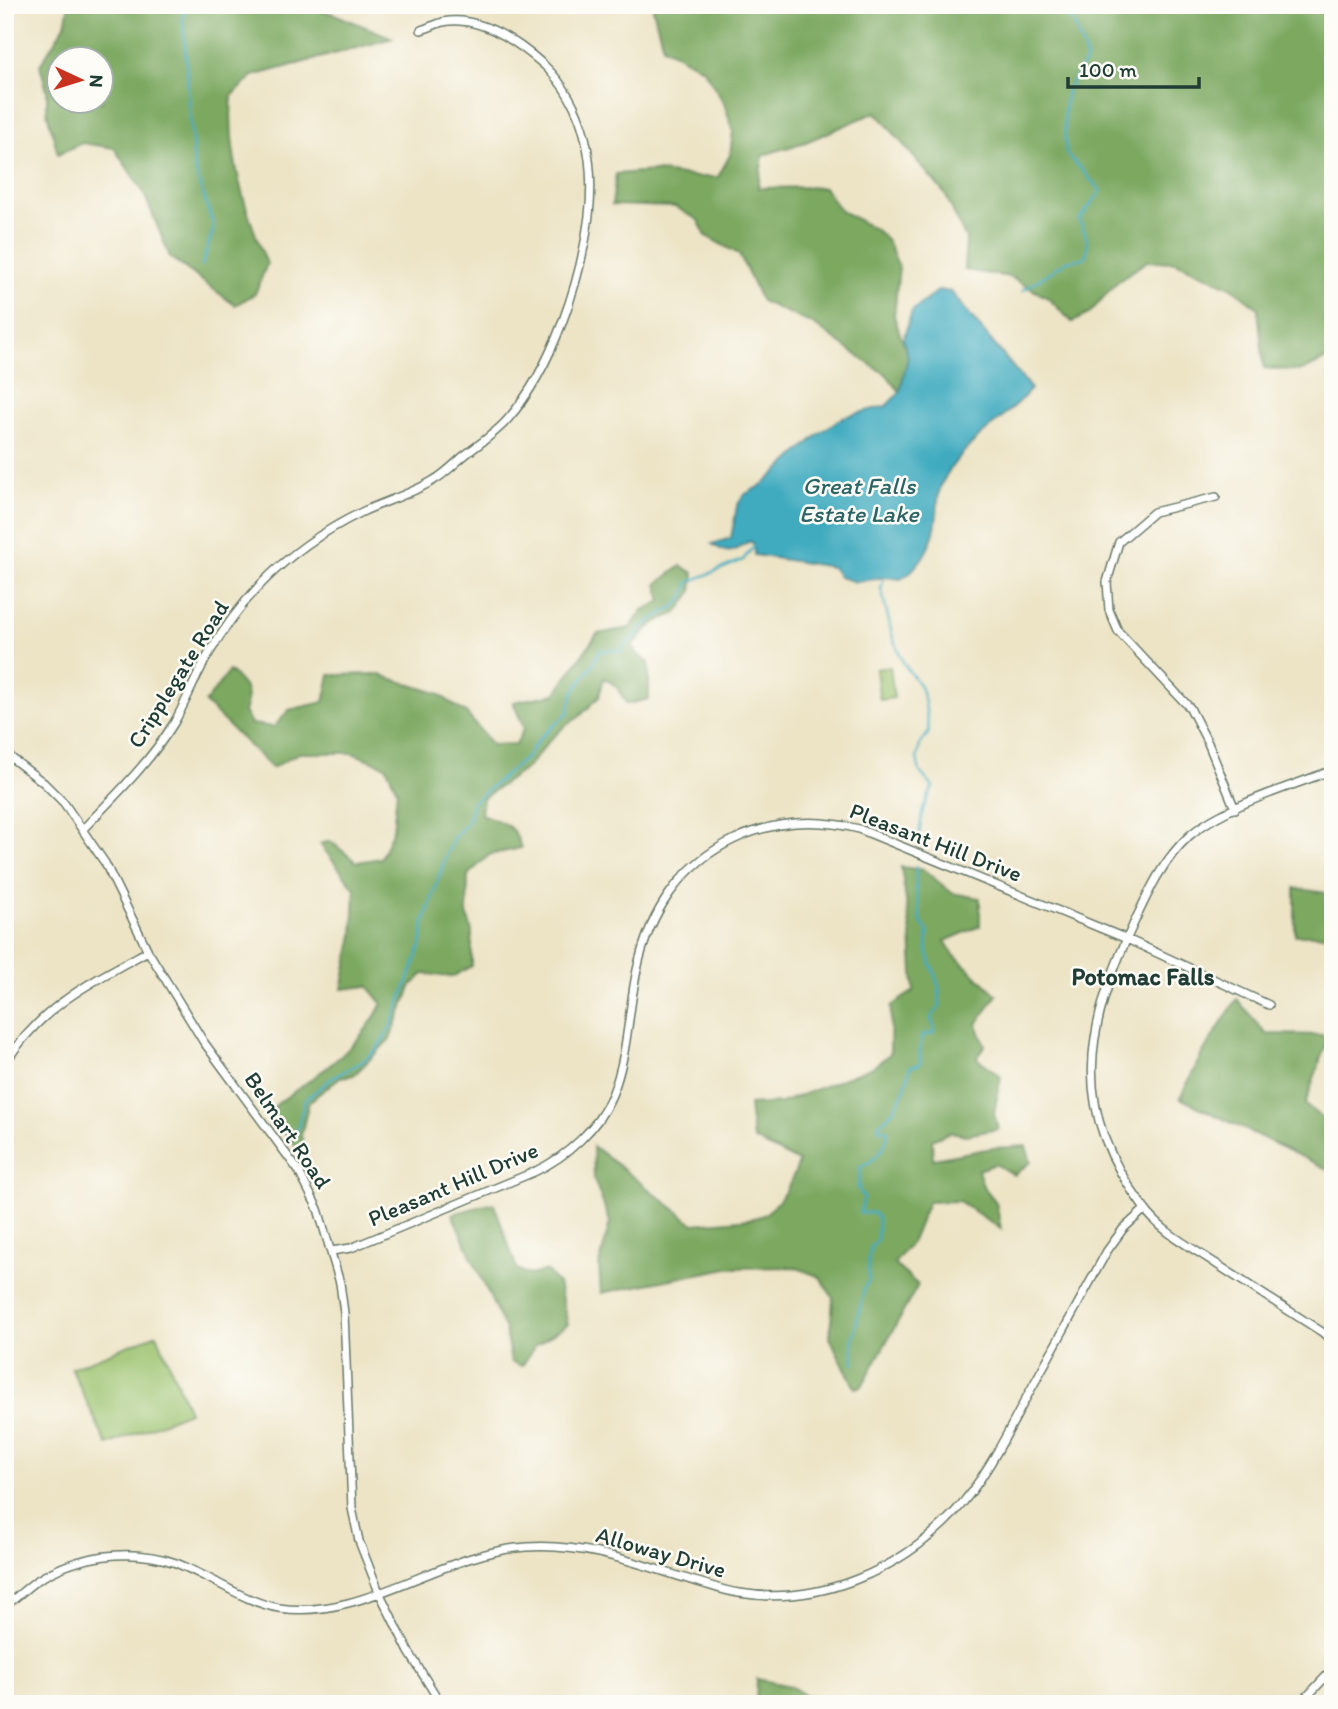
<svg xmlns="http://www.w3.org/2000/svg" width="1338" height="1709" viewBox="0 0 1338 1709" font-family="Itim,sans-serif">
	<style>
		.green { fill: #9bc26e; stroke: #5d8051; stroke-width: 2 }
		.forest { fill: #7ca861; stroke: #4e724a; stroke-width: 2; fill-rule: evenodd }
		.water { fill: #40abbf; stroke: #30747a; stroke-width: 2 }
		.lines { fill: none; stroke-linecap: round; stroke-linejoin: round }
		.stream { stroke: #40abbf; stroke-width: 2.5 }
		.street-casing { stroke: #677767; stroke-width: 10 }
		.street { stroke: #fff; stroke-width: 7 }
		.labels { text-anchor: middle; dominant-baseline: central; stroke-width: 5; stroke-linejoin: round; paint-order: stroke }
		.street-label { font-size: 23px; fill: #1f3d34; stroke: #fdfcf7 }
		.water-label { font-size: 24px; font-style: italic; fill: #2b6465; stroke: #fdfcf7 }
		.neighbourhood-label { font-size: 24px; font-weight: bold; fill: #1f3d34; stroke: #fdfcf7 }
	</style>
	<rect width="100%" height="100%" fill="#fdfcf7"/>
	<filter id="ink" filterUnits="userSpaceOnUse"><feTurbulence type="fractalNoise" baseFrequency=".0143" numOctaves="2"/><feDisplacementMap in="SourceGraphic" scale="14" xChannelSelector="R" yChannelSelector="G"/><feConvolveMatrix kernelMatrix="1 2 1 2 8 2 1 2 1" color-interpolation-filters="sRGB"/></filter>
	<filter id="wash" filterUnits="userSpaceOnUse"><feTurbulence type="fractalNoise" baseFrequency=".00686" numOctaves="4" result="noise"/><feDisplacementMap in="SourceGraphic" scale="28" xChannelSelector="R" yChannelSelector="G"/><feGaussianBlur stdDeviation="1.57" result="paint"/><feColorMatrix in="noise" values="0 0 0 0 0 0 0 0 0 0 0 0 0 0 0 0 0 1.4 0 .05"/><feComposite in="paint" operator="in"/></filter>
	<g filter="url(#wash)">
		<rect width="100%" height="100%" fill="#ede4c6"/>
		<path class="green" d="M 890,667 L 894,698 L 880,700 L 876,669 Z
			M 157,1334 L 189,1412 L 107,1445 L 71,1368 Z"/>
		<path class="forest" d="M 69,5 L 299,5 L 334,14 L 393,38 L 253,76 L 232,96 C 227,156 245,209 267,264 L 255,294 L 235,305 L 170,257 L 144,193 L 114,148 L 82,143 L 58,154 L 47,112 L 47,91 L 40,65 L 65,25 ZM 60,60 L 102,60 L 102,102 L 60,102 Z
			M 652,5 L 1333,5 L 1333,356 L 1302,371 L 1264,368 L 1258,308 L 1231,287 L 1176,262 L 1147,261 L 1116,283 L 1089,314 L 1072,322 L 1048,298 L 1010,277 L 964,270 L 966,239 L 945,194 L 876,112 L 806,142 L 763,155 L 758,188 L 824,187 L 840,210 L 875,229 L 887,240 L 899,267 L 894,316 L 908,357 L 900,392 L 886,374 L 872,366 L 813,324 L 761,301 L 739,254 L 706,236 L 698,220 L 675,207 L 612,205 L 616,174 L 655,171 L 696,177 L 718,177 L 730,155 L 733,131 L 724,103 L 704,70 L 663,47 Z
			M 681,566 L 694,573 L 692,592 L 677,613 L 654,623 L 632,645 L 638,655 L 649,663 L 649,699 L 627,704 L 616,686 L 604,678 L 599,697 L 579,717 L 565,726 L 549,741 L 528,767 L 483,798 L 481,814 C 504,823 514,824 521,848 L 489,855 L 468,875 L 467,913 L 472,932 L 472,966 L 452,977 L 424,974 L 412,985 L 390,1039 L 354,1075 L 340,1077 L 309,1102 L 301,1135 L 306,1157 L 268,1115 L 277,1104 C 316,1075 361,1049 382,1003 L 368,986 L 342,989 L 353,935 L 355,889 L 320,844 L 330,841 L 357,862 L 381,858 L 393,829 L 397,790 L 386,766 L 352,753 L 299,753 L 272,768 L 205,703 L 229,671 C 245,685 251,690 244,712 L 251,724 L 274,727 L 289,710 L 324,702 L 330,675 L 377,674 L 437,693 L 467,714 L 492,745 L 516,744 L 524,728 L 513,702 L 555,694 L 597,634 L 630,628 L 643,610 L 662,601 L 657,584 Z
			M 901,867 L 924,870 L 952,893 L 980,898 L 980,926 L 945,941 L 954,955 L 997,995 L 977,1024 L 985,1046 L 977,1058 L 1001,1076 L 994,1113 L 998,1129 L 966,1135 L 950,1132 L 932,1140 L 933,1159 L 992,1148 L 1026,1146 L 1031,1162 L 1014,1175 L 995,1164 L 978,1170 L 983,1186 L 996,1202 L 1001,1229 L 959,1201 L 928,1202 L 912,1241 L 894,1264 L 918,1285 L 862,1386 L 855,1388 L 830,1338 L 833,1298 L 820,1277 L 795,1267 L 728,1268 L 601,1293 L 599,1266 L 610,1222 L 594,1179 L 593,1146 L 694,1224 C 708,1222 751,1221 761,1216 C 780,1206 792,1181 799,1162 L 753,1139 L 749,1105 L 781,1103 L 873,1067 L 890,1054 L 891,1006 L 914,991 L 911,934 Z
			M 1295,888 L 1333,894 L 1333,935 L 1295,935 Z
			M 1237,999 L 1266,1034 L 1329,1035 L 1305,1105 L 1333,1126 L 1333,1172 L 1180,1098 L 1202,1054 Z
			M 494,1203 L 517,1269 L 529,1275 L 546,1271 L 558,1284 L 568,1324 L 535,1346 L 522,1366 L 511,1362 L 505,1330 L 452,1214 Z
			M 757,1679 L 790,1686 L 820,1704 L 756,1704 Z"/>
		<path class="water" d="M 939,290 L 951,292 L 1031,389 C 1003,422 962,442 942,483 C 937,493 938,504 937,515 C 935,540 923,565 901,579 L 885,577 L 856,582 L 839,577 L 832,567 L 754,555 L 754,545 L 750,541 C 732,550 732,558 712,544 L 731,538 L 737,506 L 744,495 L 765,483 L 820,433 L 843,417 L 886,406 L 900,392 L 908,357 L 903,339 L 912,311 Z"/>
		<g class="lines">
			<path class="stream" d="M 184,5 L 183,19 L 194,167 L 214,227 L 202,265
				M 1022,291 L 1067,261 L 1084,258 C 1092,246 1085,232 1079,220 L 1101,191 L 1066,153 L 1064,113 L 1067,89 L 1087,59 L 1075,26 L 1064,5
				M 885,575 L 881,588 L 893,638 L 904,664 L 920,686 L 925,703 L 929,732 L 920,745 L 917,758 L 920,772 L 933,787 L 923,809 L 918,842
				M 295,1137 L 305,1100 L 332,1078 L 362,1062 L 376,1050 L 391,1027 L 421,946 L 424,923 L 445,858 L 454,837 L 467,823 L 473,802 L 527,757 L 539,739 L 568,713 L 573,693 L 593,664 L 600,650 L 621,651 C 629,642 638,631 648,623 C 667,607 682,611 689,582 L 743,560 L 757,542
				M 854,1363 L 852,1342 L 864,1289 L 869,1279 L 868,1262 L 871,1247 L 877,1240 L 878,1219 L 874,1213 L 860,1213 L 864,1198 L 858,1188 L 861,1166 C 876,1161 887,1147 888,1130 L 879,1129 L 878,1125 C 896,1113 907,1088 910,1067 L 920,1064 L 920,1046 L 924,1034 L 931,1034 L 935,1031 L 931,1018 L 940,1006 L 939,988 L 927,951 L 928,932 L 921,922 L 916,888 L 916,867"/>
		</g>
	</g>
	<g filter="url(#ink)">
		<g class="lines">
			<defs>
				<path id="street" d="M 1216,497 L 1154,512 L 1119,542 L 1107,582 L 1109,610 L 1118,631 L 1190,708 L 1208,743 L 1235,809
					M 5,753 L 44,783 L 64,803 L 105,863 L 148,951 L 203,1041 L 298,1170 L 318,1209 L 340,1283 L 344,1313 L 352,1508 L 359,1541 L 379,1592 L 409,1652 L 441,1704
					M 1333,770 C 1289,787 1223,806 1189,836 C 1162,861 1148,893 1133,925 C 1084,1031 1070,1109 1144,1208 C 1161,1232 1191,1247 1215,1263 C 1250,1286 1286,1309 1322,1332 L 1333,1342
					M 82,830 C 115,796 149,763 174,723 C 186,702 195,678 207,657 C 222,631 240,606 261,584 C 289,555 325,530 362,512 C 385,501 412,494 434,480 C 445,474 455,463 465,455 C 479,444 496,433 508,419 C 552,369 581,281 589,216 C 595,162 586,105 544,65 C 518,42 479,15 443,22 C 436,24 428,28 421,30
					M 5,1064 C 40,1007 91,982 148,951
					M 331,1251 L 351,1248 L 534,1172 C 566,1157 598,1129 612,1095 C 628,1056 628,1011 637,970 C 649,913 681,864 735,839 C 776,820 816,818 859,829 L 1127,939 L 1269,1005
					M 5,1606 C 16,1598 25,1589 36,1581 C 77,1555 129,1547 176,1563 C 186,1567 196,1572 206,1577 C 228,1588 254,1604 279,1608 C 364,1621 441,1552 527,1547 C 585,1543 639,1564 694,1581 C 709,1585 724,1591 739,1593 C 818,1606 899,1571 953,1514 C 983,1482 1004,1440 1024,1402 C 1052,1352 1079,1301 1107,1251 L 1123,1229 L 1145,1209
					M 5,1616 L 7,1605
					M 1300,1704 L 1333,1669"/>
			</defs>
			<use href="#street" class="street-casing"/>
			<use href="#street" class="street"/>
		</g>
	</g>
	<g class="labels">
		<g class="street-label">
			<text transform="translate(178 674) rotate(-58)">Cripplegate Road</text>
			<text transform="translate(936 842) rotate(21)">Pleasant Hill Drive</text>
			<text transform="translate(288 1130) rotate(56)">Belmart Road</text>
			<text transform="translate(453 1184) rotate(-23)">Pleasant Hill Drive</text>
			<text transform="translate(661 1552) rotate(16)">Alloway Drive</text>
		</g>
		<g class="water-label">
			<text x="859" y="485">Great Falls<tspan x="859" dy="28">Estate Lake</tspan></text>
		</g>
		<g class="neighbourhood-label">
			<text x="1143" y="976">Potomac Falls</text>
		</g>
	</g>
	<rect width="1338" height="1709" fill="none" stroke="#fdfcf7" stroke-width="28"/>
	<g transform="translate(80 80) rotate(94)"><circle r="33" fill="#fdfcf7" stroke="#a4b0a9" stroke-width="2"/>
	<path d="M0-5L12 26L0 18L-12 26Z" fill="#c8321e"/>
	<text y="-10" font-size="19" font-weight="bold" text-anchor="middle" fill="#1f3d34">N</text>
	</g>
	<path d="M1068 77v10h131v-10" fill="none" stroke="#1f3d34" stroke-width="3.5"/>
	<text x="1079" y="77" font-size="21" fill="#1f3d34" stroke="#fdfcf7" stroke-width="5" paint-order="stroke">100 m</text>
</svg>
